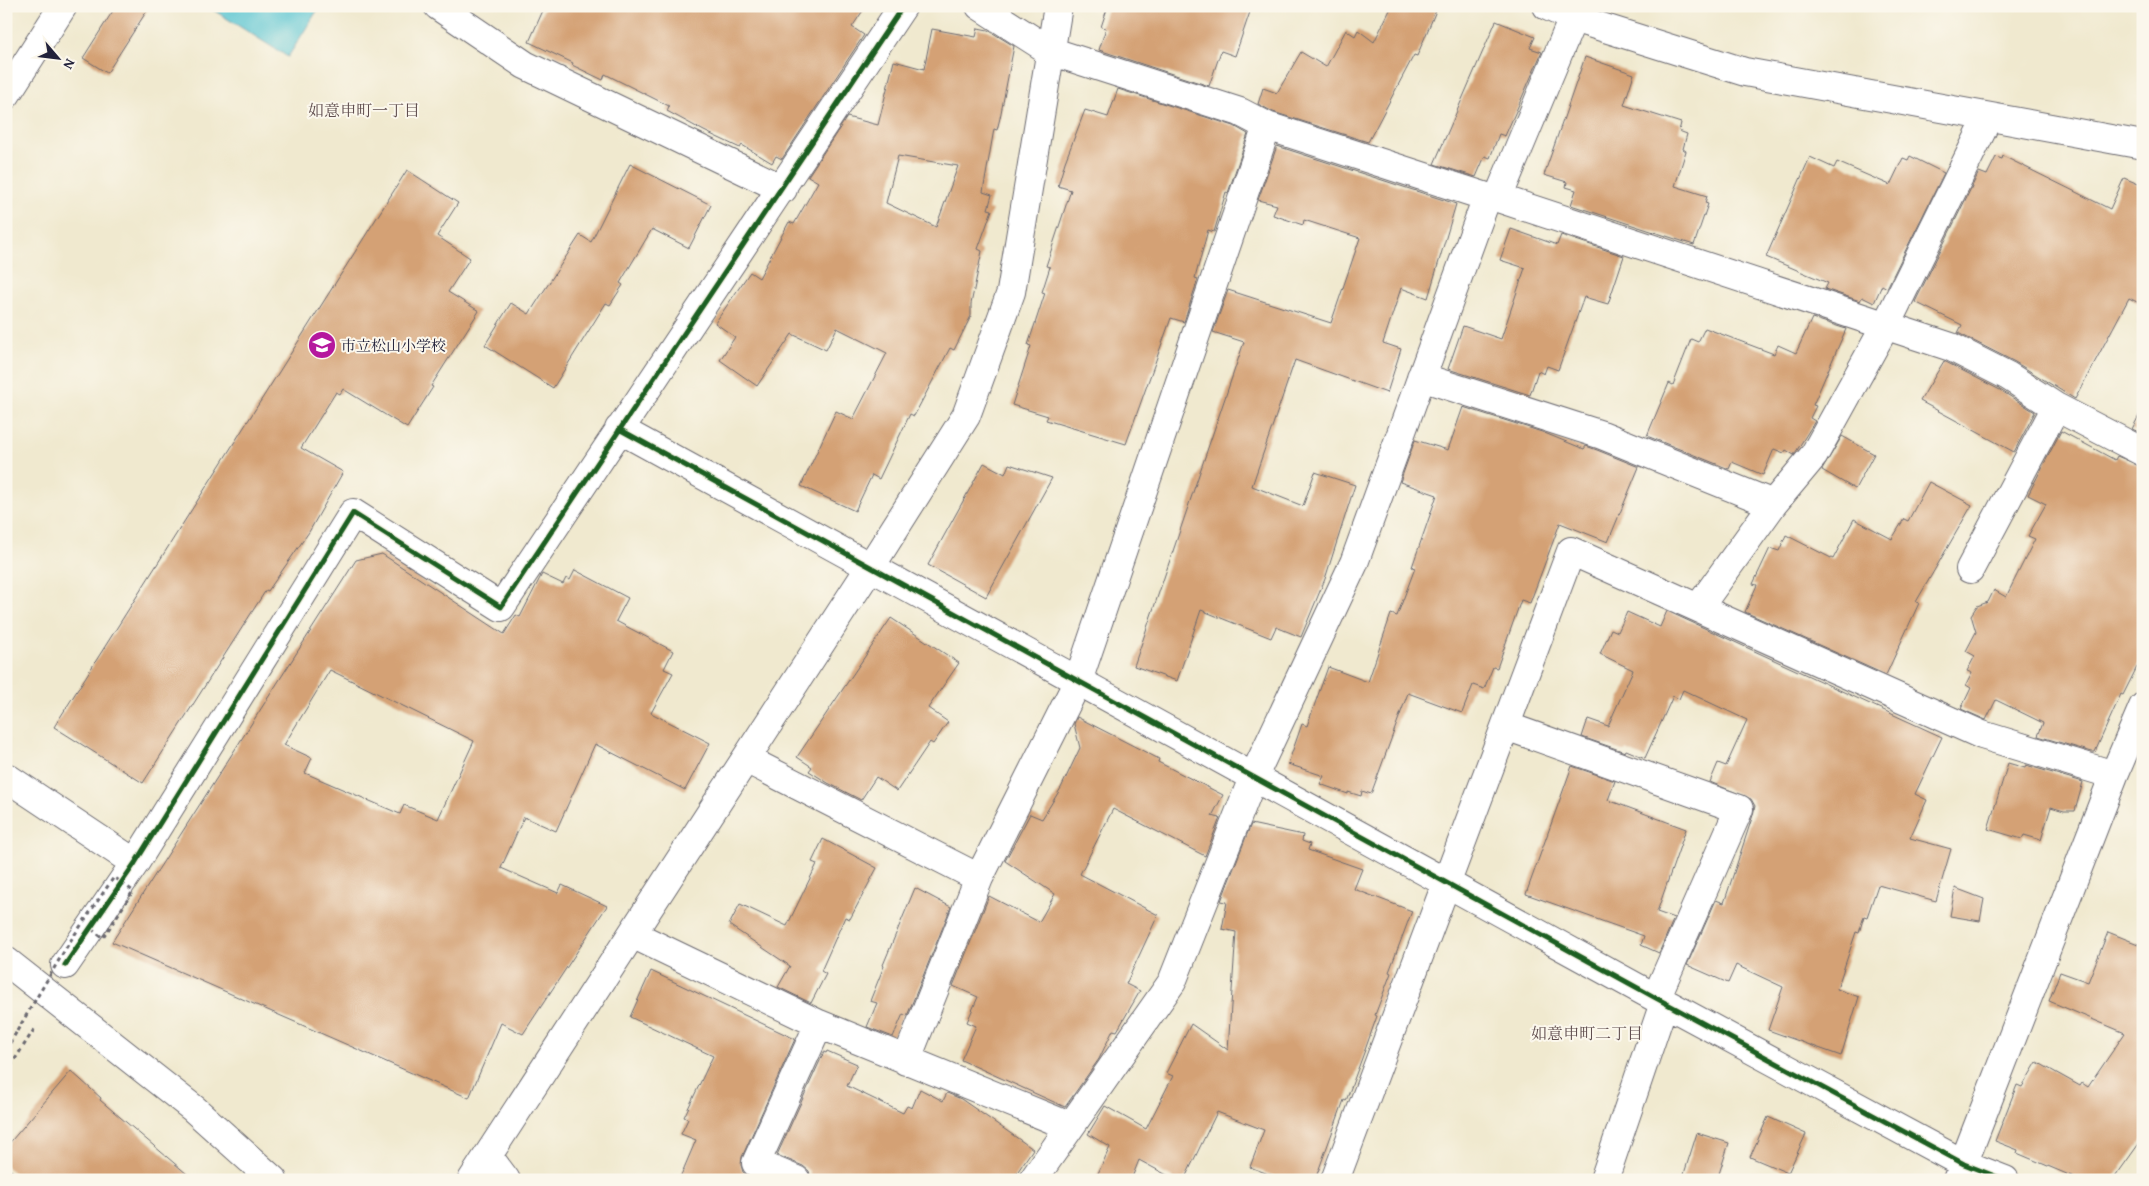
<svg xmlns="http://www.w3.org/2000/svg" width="2149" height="1186" viewBox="0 0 2149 1186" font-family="'Gentium Book Plus','Noto Serif JP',serif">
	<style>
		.water { fill: #59c5d1; stroke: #3e7486 }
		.building { fill: #d4a174; fill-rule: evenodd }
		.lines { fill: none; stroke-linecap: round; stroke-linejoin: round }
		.street-casing { stroke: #6a686f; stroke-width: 30 }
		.secondary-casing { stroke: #6a686f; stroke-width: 30 }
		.path { stroke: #6a686f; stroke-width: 3; stroke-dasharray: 4 4; stroke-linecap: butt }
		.street { stroke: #fff; stroke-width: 28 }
		.secondary { stroke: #fff; stroke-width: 28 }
		.path-bridge { stroke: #6a686f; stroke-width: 3; stroke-dasharray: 4 4; stroke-linecap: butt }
		.cycleway-casing { stroke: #fbf7ec; stroke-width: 8 }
		.cycleway { stroke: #1b5e20; stroke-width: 5 }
		.labels { text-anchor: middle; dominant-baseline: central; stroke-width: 4; stroke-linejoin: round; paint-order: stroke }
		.poi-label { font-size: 15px; fill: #22223b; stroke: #fbf7ec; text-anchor: start }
		.neighbourhood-label { font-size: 16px; fill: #604e4f; stroke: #fbf7ec }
	</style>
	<rect width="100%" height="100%" fill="#fbf7ec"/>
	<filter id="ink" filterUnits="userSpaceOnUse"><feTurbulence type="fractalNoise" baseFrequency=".02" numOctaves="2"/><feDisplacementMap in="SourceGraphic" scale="10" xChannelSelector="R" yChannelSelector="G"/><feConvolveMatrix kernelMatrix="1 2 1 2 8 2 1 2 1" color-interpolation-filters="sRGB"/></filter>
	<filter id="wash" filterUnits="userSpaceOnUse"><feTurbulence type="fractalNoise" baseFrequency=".0096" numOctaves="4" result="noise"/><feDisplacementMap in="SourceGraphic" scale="20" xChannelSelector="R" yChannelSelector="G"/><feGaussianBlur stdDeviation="1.12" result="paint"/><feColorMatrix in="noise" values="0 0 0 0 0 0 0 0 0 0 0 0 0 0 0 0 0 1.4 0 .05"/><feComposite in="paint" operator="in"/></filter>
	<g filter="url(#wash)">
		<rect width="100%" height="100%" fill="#f0e9cf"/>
		<path class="water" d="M 207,6 L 320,6 L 288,57 Z"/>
		<g id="blocks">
			<path class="building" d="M 116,6 L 150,6 L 107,73 L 83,58 Z
				M 545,6 L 866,6 L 852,27 L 864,35 L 782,159 L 776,156 L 772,163 L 742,145 L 740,148 L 704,131 L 667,111 L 669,106 L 605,74 L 603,80 L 572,65 L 573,63 L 529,42 Z
				M 1108,6 L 1252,6 L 1235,56 L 1221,51 L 1209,86 L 1099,50 L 1106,28 L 1101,27 Z
				M 1392,6 L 1438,6 L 1417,56 L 1414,55 L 1368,142 L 1273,112 L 1258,104 L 1263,88 L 1277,93 L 1301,52 L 1326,67 L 1346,30 L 1355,36 L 1358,30 L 1374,42 Z
				M 1496,21 L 1535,37 L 1530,48 L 1542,52 L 1505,136 L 1499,134 L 1490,158 L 1485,156 L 1476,177 L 1434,164 Z
				M 978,28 L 988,30 L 1014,46 L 1000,118 L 997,130 L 994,129 L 983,192 L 992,195 L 988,209 L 992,210 L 978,249 L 982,251 L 971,304 L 971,316 L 954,350 L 950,348 L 914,416 L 910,414 L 879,479 L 872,475 L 855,511 L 801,486 L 836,411 L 853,419 L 887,353 L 837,328 L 826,350 L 792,334 L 757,386 L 720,360 L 735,337 L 715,323 L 750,272 L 759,278 L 789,222 L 794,224 L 818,182 L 808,176 L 847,117 L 878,125 L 894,61 L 924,69 L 932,29 L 976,37 ZM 898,156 L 958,166 L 936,227 L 886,203 Z
				M 1585,57 L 1634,74 L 1624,105 L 1681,123 L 1679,131 L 1687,134 L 1683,149 L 1686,151 L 1675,186 L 1707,196 L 1705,203 L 1708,204 L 1694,245 L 1571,205 L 1576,190 L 1566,187 L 1567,182 L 1544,175 Z
				M 1118,89 L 1234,126 L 1248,134 L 1228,193 L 1226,192 L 1214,232 L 1208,230 L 1195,278 L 1198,279 L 1184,322 L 1171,318 L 1126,444 L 1046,420 L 1048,416 L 1012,405 L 1031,346 L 1028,345 L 1045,293 L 1042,292 L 1050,267 L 1046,266 L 1071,190 L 1058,186 L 1065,162 L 1085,110 L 1108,117 Z
				M 1277,146 L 1456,204 L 1428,298 L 1401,288 L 1383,343 L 1401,349 L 1387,393 L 1295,360 L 1252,486 L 1303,506 L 1315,472 L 1355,485 L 1325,579 L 1301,637 L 1276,627 L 1271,638 L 1201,610 L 1177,681 L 1134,666 L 1244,342 L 1213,332 L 1228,290 L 1331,323 L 1360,238 L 1304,220 L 1303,225 L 1273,215 L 1277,205 L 1258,200 Z
				M 1910,156 L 1944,173 L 1887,288 L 1882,285 L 1874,303 L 1862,297 L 1860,301 L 1825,289 L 1828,283 L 1766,257 L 1810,157 L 1834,168 L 1837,162 L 1890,185 L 1903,158 L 1908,160 Z
				M 2003,156 L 2110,209 L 2124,178 L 2143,186 L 2143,305 L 2129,298 L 2075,399 L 2015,362 L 1958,333 L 1962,325 L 1915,302 L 1979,172 L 1987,175 L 1996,157 L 2002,159 Z
				M 630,164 L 711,205 L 689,248 L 652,229 L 620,283 L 623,285 L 610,305 L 606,303 L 553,388 L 485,345 L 511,303 L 529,314 L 580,235 L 591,242 Z
				M 407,170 L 458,203 L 437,236 L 470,258 L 448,292 L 479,311 L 431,386 L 433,387 L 407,428 L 343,389 L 340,394 L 336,392 L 301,448 L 343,472 L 309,532 L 268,591 L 266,590 L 143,783 L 54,727 Z
				M 1511,229 L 1557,245 L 1561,235 L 1624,256 L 1608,304 L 1584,297 L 1558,370 L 1547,366 L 1544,374 L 1538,371 L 1530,395 L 1448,369 L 1463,326 L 1501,339 L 1525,268 L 1500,260 Z
				M 1812,318 L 1846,329 L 1813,405 L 1816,406 L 1810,418 L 1815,421 L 1794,455 L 1786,450 L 1784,453 L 1774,449 L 1763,475 L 1732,462 L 1729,469 L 1647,436 L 1669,383 L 1673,385 L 1691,339 L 1698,342 L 1705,328 L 1774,354 L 1778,345 L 1796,353 Z
				M 1944,361 L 2000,390 L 2035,412 L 2014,452 L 1920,401 Z
				M 1463,407 L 1542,432 L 1584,449 L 1586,446 L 1597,450 L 1639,467 L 1608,542 L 1560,523 L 1530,603 L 1521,600 L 1497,668 L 1493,667 L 1484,689 L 1473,685 L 1462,713 L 1408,693 L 1371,794 L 1362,791 L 1361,796 L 1348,792 L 1348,794 L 1320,784 L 1324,776 L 1288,764 L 1302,724 L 1307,726 L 1328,667 L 1368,682 L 1391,614 L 1397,616 L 1415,568 L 1412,567 L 1437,495 L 1400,482 L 1415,440 L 1448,450 Z
				M 2143,408 L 2143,434 L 2132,429 Z
				M 2061,431 L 2115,460 L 2117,456 L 2143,467 L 2143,655 L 2123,695 L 2121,694 L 2095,752 L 2092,752 L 2038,736 L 2043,723 L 1996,700 L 1986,720 L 1961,709 L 1971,688 L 1966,685 L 1972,673 L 1967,671 L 1975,656 L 1966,651 L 1976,632 L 1971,615 L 1977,606 L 1988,602 L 1994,590 L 2006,597 L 2035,539 L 2028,536 L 2046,504 L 2028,495 Z
				M 1842,436 L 1874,454 L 1855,489 L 1822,470 Z
				M 984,463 L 1005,474 L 1009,464 L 1052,478 L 986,597 L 928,565 Z
				M 1929,482 L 1972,505 L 1916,602 L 1919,603 L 1886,675 L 1745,612 L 1757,585 L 1753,584 L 1770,548 L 1779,551 L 1786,535 L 1833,559 L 1854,519 L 1892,539 L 1904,519 L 1908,521 Z
				M 382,554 L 504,634 L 516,615 L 520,617 L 542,574 L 563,584 L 566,578 L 570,580 L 575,570 L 628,598 L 616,621 L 673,651 L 664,669 L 673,673 L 651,713 L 710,743 L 685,790 L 595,744 L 556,831 L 524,817 L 501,868 L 558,893 L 562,885 L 607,906 L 523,1034 L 501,1023 L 469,1098 L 112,942 L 356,560 ZM 330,670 L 474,741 L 438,819 L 404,805 L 400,814 L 305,773 L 312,758 L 284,745 Z
				M 1667,611 L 1942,737 L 1915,794 L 1927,800 L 1910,838 L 1951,849 L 1936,901 L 1878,885 L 1867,917 L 1864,916 L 1859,933 L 1856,932 L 1837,989 L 1859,997 L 1841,1056 L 1768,1030 L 1783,987 L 1736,965 L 1728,983 L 1687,965 L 1716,900 L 1724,903 L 1753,815 L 1755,806 L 1751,799 L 1710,782 L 1718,763 L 1726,766 L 1747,720 L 1683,690 L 1679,699 L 1673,696 L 1645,758 L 1626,750 L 1625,752 L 1582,737 L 1588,719 L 1608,726 L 1633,670 L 1600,654 L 1611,629 L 1618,632 L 1627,612 L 1660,627 Z
				M 891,618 L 959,663 L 928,708 L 948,722 L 933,744 L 930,742 L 897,791 L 876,777 L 861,800 L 828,783 L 809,771 L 812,767 L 797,757 Z
				M 1077,717 L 1159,759 L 1158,762 L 1223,795 L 1212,816 L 1220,818 L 1205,856 L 1113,809 L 1080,874 L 1158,915 L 1126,984 L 1140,991 L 1117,1031 L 1113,1030 L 1099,1059 L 1065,1107 L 961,1060 L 976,1026 L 967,1022 L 978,997 L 953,986 L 989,896 L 1039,922 L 1055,894 L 1005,861 L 1030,814 L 1042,819 L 1061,788 L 1080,748 L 1074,724 Z
				M 2008,763 L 2025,768 L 2026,765 L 2083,782 L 2075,811 L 2064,811 L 2051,807 L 2041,840 L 2024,835 L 2022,839 L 1988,829 Z
				M 1572,766 L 1615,781 L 1608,800 L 1686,829 L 1657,912 L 1674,918 L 1659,953 L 1641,945 L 1644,936 L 1526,894 Z
				M 1251,824 L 1303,835 L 1302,841 L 1310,844 L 1308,850 L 1362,869 L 1354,889 L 1412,911 L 1389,972 L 1391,973 L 1375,1015 L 1377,1016 L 1365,1050 L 1346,1101 L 1344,1100 L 1315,1180 L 1284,1180 L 1250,1167 L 1264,1130 L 1217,1112 L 1184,1180 L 1176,1180 L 1139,1160 L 1131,1180 L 1095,1180 L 1110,1147 L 1088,1134 L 1105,1106 L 1146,1129 L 1173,1076 L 1166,1073 L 1191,1024 L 1228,1050 L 1236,932 L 1222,929 L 1227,902 L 1221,901 Z
				M 823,839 L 877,868 L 850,919 L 845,917 L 821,971 L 826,974 L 811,1003 L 778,987 L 790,966 L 729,925 L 740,904 L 787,926 L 817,864 L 812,862 Z
				M 915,888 L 951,907 L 907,1016 L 903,1014 L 893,1037 L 867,1027 L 877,1003 L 870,1001 L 884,966 L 883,965 Z
				M 1955,888 L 1984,899 L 1980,921 L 1950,916 Z
				M 2108,932 L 2143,946 L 2143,1138 L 2113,1180 L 2081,1180 L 2017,1153 L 2018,1150 L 1995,1141 L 2017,1085 L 2022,1087 L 2037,1062 L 2080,1086 L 2082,1083 L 2088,1087 L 2125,1033 L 2049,1001 L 2060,972 L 2088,982 Z
				M 651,971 L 795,1039 L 742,1157 L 741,1165 L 743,1172 L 755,1180 L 679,1180 L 696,1140 L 681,1134 L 688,1119 L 684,1117 L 713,1056 L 630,1017 Z
				M 827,1051 L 857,1064 L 847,1086 L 903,1113 L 907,1106 L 912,1108 L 920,1089 L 943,1101 L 947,1093 L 961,1099 L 1033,1149 L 1012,1180 L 811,1180 L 809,1171 L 803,1166 L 777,1155 L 824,1052 L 826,1053 Z
				M 71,1071 L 101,1098 L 100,1100 L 194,1180 L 22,1180 L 6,1166 L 6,1147 Z
				M 1768,1117 L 1806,1134 L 1788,1173 L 1750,1157 Z
				M 1697,1133 L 1729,1143 L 1717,1180 L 1682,1180 Z"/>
		</g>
	</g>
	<g filter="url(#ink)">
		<use href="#blocks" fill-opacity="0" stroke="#6a686f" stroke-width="1"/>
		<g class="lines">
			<defs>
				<path id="street" d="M 438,6 L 525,65 L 783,189
					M 980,6 L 1050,51 L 1240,112 L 1267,126 L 1487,197 L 1498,198 L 1951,347 L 2008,376 L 2056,407 L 2143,452
					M 1547,6 L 1573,18 L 1745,72 L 2143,145
					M 6,95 L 63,6
					M 1498,198 L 1573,18
					M 1421,377 L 1602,435 L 1773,504
					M 619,429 L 1656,998 L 1964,1164 L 2005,1180
					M 1970,569 L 2056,407
					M 1699,607 L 1773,504 L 1814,455 L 1886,325 L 1988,118
					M 1506,726 L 1739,809 L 1656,998
					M 746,759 L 979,878
					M 6,777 L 135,863
					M 632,934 L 819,1024 L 1069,1126
					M 65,965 L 135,863 L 353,513 L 501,607 L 903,6
					M 906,1061 L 979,878 L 1078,681 L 1267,126
					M 488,1156 L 506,1180
					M 472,1180 L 871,566 L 966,416 L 1011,292 L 1058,6
					M 796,1180 L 756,1163 L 819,1024
					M 1033,1180 L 1172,982 L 1253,778 L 1354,563 L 1487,197
					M 1335,1180 L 1571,551 L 1982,735 L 2114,775
					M 1604,1180 L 1664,1003
					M 1957,1180 L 2114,775 L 2143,707"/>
				<path id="secondary" d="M 6,961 L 194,1109 L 273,1180"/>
			</defs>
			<use href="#street" class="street-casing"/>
			<use href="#secondary" class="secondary-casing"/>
			<path class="path" d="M 6,1050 L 17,1031
				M 6,1073 L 35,1028"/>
			<use href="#street" class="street"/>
			<use href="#secondary" class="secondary"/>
			<path class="path-bridge" d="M 17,1031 L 69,943 L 114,877 L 133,891 L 103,938 L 90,928"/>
			<defs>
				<path id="cycleway" d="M 619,429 L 1656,998 L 1964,1164 L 2005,1180
					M 65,965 L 135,863 L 353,513 L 501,607 L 903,6"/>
			</defs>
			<use href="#cycleway" class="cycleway-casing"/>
			<use href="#cycleway" class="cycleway"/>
		</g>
	</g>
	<defs>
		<symbol id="school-disc" viewBox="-11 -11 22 22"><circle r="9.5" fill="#b5179e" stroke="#fbf7ec"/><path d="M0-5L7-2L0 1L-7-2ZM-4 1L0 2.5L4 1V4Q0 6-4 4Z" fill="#fff"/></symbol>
	</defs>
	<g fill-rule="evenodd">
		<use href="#school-disc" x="306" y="329" width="32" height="32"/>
	</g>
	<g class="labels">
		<g class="poi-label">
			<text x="341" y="345">市立松山小学校</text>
		</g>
		<g class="neighbourhood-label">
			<text x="364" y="110">如意申町一丁目</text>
			<text x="1587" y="1033">如意申町二丁目</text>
		</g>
	</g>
	<rect width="2149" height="1186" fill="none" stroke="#fbf7ec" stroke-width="25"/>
	<g transform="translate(58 58) rotate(118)" stroke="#fbf7ec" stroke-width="4" paint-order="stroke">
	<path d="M0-4L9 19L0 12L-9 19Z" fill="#22223b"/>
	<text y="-8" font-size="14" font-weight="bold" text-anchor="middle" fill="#22223b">N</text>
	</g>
</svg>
